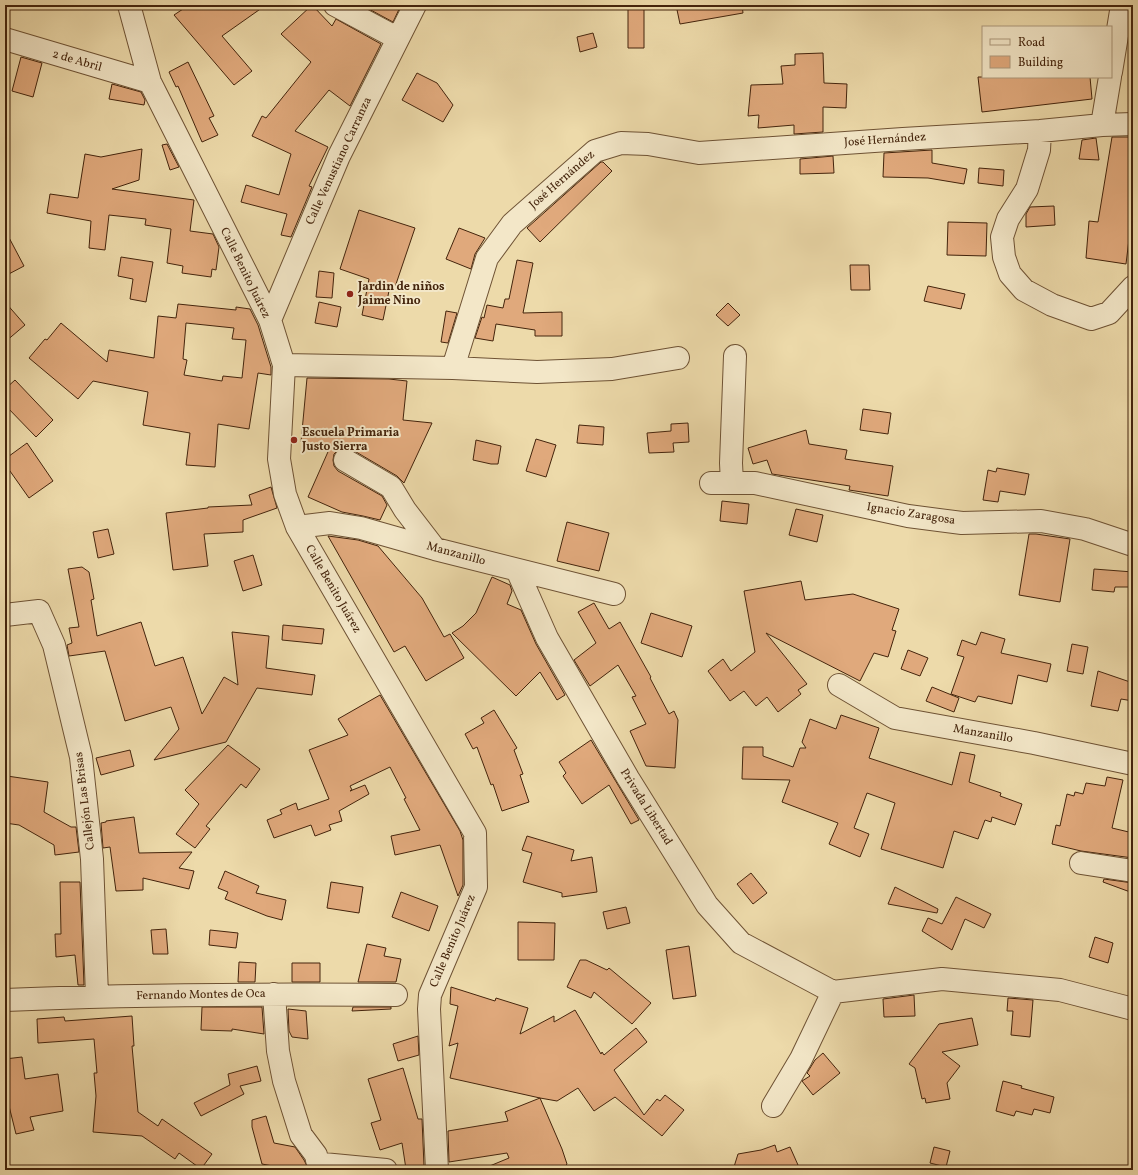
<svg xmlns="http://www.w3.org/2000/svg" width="1138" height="1175" viewBox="0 0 1138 1175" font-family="Vollkorn,serif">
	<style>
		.building { fill: #e0a97c; stroke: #44240c; fill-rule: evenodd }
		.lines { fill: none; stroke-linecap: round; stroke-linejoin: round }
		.minor-casing { stroke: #6e5234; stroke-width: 24 }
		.minor { stroke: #f3e7c8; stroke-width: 22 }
		.poi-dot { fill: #8f2418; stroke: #f3e7c8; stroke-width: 1.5 }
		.labels { text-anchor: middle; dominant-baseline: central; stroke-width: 4; stroke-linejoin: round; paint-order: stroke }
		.street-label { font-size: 12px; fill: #44240c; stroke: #f3e7c8 }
		.poi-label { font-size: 12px; font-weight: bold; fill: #44240c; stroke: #f3e7c8; text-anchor: start }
	</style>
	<rect width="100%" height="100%" fill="#eddaaa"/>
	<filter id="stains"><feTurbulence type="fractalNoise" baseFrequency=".005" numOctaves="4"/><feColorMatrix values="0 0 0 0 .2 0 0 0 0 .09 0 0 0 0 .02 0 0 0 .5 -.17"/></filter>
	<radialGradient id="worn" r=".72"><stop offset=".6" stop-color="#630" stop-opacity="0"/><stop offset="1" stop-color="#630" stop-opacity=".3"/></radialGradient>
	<path class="building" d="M 189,5 L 266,5 L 222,36 L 252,71 L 234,85 L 174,15 Z
		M 312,5 L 332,26 L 336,19 L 381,44 L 350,106 L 329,90 L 295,131 L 328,147 L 309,186 L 312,187 L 291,237 L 281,235 L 287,214 L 241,202 L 246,185 L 279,195 L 291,154 L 252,136 L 262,116 L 266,118 L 311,62 L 281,34 Z
		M 368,5 L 401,5 L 393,22 L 367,8 Z
		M 628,5 L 644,5 L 644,48 L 628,48 Z
		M 676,5 L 742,5 L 743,13 L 680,24 Z
		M 593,33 L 597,47 L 580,52 L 577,37 Z
		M 823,53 L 824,83 L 847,84 L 846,108 L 823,107 L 823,132 L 794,134 L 794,125 L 758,128 L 759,115 L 748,116 L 751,85 L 783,84 L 781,66 L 795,65 L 795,54 Z
		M 21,57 L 42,63 L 33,97 L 12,91 Z
		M 188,62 L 214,116 L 209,118 L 218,135 L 202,142 L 178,86 L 176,87 L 169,72 Z
		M 417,73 L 437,83 L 453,105 L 443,122 L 402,100 Z
		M 978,77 L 1090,77 L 1092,99 L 982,112 Z
		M 112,84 L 141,92 L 145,100 L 144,105 L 109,99 Z
		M 1112,137 L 1133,137 L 1133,232 L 1130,231 L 1126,264 L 1086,258 L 1089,221 L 1098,222 Z
		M 1096,138 L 1099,160 L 1079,159 L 1082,140 Z
		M 167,144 L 179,167 L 170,170 L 162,145 Z
		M 142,149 L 139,180 L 112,189 L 194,200 L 190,231 L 213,234 L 219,247 L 216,270 L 212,269 L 211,277 L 182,273 L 183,266 L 167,263 L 171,229 L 145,225 L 146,219 L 109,215 L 105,250 L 89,248 L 91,221 L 47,213 L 50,194 L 78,198 L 85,154 L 101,157 Z
		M 932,150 L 932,163 L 967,169 L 964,184 L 928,178 L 883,177 L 884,153 Z
		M 833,156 L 834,173 L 800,174 L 800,159 Z
		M 601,162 L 603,162 L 612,171 L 540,242 L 527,228 Z
		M 979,168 L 1004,170 L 1003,186 L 978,183 Z
		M 1054,206 L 1055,225 L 1026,227 L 1026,214 L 1030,207 Z
		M 359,210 L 415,228 L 395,287 L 390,286 L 383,320 L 362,315 L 369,279 L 340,269 Z
		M 948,222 L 987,223 L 986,256 L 947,255 Z
		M 459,228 L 485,238 L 475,254 L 471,269 L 446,259 Z
		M 5,230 L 24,266 L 5,276 Z
		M 121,257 L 153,262 L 146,302 L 130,299 L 133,279 L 118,276 Z
		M 517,260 L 533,263 L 523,313 L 562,312 L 562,336 L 535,336 L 535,330 L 496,324 L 493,341 L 475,338 L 482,317 L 484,318 L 487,305 L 503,308 L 505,299 L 509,299 Z
		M 850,265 L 869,265 L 870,290 L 851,290 Z
		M 319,271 L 334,273 L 332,298 L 316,297 Z
		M 928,286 L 965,294 L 961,309 L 924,301 Z
		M 5,302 L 25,325 L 5,342 Z
		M 319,302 L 341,307 L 337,327 L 315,323 Z
		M 728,303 L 740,315 L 728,326 L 716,315 Z
		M 178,304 L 236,310 L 236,307 L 250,309 L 258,325 L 271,367 L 271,375 L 258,373 L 249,429 L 218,424 L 215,467 L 186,465 L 190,433 L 143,425 L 148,392 L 93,381 L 78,399 L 29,358 L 45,339 L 47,340 L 61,323 L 107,362 L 109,350 L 154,358 L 158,316 L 176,318 ZM 186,323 L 234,328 L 232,339 L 246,340 L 242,378 L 223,376 L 222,381 L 184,375 L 187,360 L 183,359 Z
		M 446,311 L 457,313 L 448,343 L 441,342 Z
		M 307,378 L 389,379 L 407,381 L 403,420 L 432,423 L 404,483 L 397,476 L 351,449 L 345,448 L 339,449 L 334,454 L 333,460 L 334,466 L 338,471 L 382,496 L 387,505 L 380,520 L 363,516 L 342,512 L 308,497 L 331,445 L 301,442 Z
		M 15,380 L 53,420 L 36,437 L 5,405 L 5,389 Z
		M 863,409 L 891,413 L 888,434 L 860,430 Z
		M 688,423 L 689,442 L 673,443 L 674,452 L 649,453 L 647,433 L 671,431 L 671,424 Z
		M 579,425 L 604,427 L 603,445 L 577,443 Z
		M 806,430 L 809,444 L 847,450 L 845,459 L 893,466 L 888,496 L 849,490 L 850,486 L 772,474 L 767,460 L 753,464 L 748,448 Z
		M 536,439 L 556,445 L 546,477 L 526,471 Z
		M 476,440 L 501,446 L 498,464 L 491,464 L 473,460 Z
		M 27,443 L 53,481 L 29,498 L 5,464 L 5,459 Z
		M 997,468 L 1029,474 L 1025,495 L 1000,491 L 998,502 L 983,500 L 988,470 L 996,472 Z
		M 271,487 L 277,508 L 243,520 L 243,532 L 204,534 L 208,566 L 173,570 L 166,513 L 208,508 L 208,507 L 252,505 L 249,495 Z
		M 722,501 L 749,504 L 747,524 L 720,521 Z
		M 796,509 L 823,515 L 817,542 L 789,535 Z
		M 567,522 L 609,533 L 599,571 L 557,561 Z
		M 108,529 L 114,554 L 98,558 L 93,532 Z
		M 1029,534 L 1036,534 L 1070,539 L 1060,602 L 1019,595 Z
		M 328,536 L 358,540 L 378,546 L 422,598 L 444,637 L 450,634 L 464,658 L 426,681 L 405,646 L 394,652 Z
		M 253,555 L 262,585 L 243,591 L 234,561 Z
		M 82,567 L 89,572 L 94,599 L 91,600 L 97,636 L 141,622 L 155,666 L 183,657 L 202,714 L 224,677 L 238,685 L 232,632 L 269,636 L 266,668 L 315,675 L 312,695 L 257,688 L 226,742 L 154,760 L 179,729 L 171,707 L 125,721 L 105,651 L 69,656 L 67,645 L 72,643 L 69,628 L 79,627 L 68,569 Z
		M 1094,569 L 1133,572 L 1133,587 L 1115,587 L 1114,592 L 1092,590 Z
		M 492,577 L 510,585 L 512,591 L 507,604 L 521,610 L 536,644 L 565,695 L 557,700 L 540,672 L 516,696 L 452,633 L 463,626 L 476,613 Z
		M 801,581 L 805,600 L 853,594 L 899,609 L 892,630 L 896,631 L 888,657 L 874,653 L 860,681 L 766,633 L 807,684 L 798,690 L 801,694 L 778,712 L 767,697 L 756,706 L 744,691 L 730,701 L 708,671 L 723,659 L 731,671 L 755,652 L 744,591 Z
		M 594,603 L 609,629 L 620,622 L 651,677 L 650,678 L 669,714 L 674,711 L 678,720 L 675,768 L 646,766 L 630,731 L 646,724 L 632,697 L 636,696 L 618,665 L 590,686 L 574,660 L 596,643 L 578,612 Z
		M 651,613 L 692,626 L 682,657 L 641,643 Z
		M 283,625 L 324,629 L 322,644 L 282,640 Z
		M 981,632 L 1005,639 L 1001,653 L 1051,664 L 1047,682 L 1018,675 L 1012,704 L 978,696 L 975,702 L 951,694 L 964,657 L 957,655 L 962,640 L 976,645 Z
		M 1072,644 L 1088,647 L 1083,674 L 1067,671 Z
		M 908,650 L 928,658 L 920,676 L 901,669 Z
		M 1098,671 L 1133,683 L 1133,701 L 1121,699 L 1118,711 L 1091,706 Z
		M 932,687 L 959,698 L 954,712 L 926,701 Z
		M 380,695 L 460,831 L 463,840 L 463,885 L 458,896 L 440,845 L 395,855 L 391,836 L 420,830 L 404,799 L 406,798 L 390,767 L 350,786 L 352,790 L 350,791 L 365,785 L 369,794 L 339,811 L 342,821 L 329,825 L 331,830 L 315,836 L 311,825 L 274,838 L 267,820 L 282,814 L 280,810 L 296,803 L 298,810 L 329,799 L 309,750 L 348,735 L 338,719 Z
		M 494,710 L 517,748 L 514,750 L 523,774 L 520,775 L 529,802 L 502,811 L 493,784 L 491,785 L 477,747 L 473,749 L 465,734 L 484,723 L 481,718 Z
		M 841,715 L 879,728 L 869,758 L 952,785 L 960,752 L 975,755 L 969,782 L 1001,793 L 1000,796 L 1022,804 L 1015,825 L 992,817 L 991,822 L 985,820 L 978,839 L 954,831 L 943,868 L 881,849 L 895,803 L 867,793 L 854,828 L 869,834 L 860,857 L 829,844 L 838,823 L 782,802 L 790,780 L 742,779 L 743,747 L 763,747 L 763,756 L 793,767 L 800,748 L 806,748 L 802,742 L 810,719 L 836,729 Z
		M 591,740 L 639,820 L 631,824 L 609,785 L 582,804 L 563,776 L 566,773 L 559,762 Z
		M 228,745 L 260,769 L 246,788 L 241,784 L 206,826 L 210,829 L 195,848 L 176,834 L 199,804 L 185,790 Z
		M 130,750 L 134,766 L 101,775 L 96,758 Z
		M 7,776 L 48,782 L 44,812 L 71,827 L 76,827 L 79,852 L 55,855 L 54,845 L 19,825 L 5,823 L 5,789 Z
		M 1107,777 L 1123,780 L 1112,828 L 1133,833 L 1133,858 L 1081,851 L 1052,844 L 1056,825 L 1060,826 L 1067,794 L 1074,796 L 1075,792 L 1083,794 L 1086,783 L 1105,786 Z
		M 134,817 L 139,853 L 192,852 L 179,868 L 194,871 L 189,889 L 143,878 L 143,890 L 116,891 L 110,847 L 103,848 L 101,823 L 106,822 L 106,821 Z
		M 527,836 L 574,850 L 571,861 L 592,857 L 597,892 L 562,897 L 562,893 L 523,882 L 532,853 L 522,850 Z
		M 225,871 L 259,886 L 256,893 L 286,900 L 282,920 L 267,916 L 225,899 L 228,892 L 218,888 Z
		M 751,873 L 767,893 L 753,904 L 737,884 Z
		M 1104,879 L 1133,883 L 1133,893 L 1103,882 Z
		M 60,882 L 80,882 L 84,985 L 78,985 L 75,955 L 56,957 L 55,934 L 61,934 Z
		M 331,882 L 363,887 L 359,913 L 327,908 Z
		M 895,887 L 938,909 L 937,913 L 888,904 Z
		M 401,892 L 438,906 L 429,931 L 392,917 Z
		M 956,897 L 991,914 L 984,928 L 965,919 L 952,950 L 922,931 L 928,918 L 942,924 Z
		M 626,907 L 630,923 L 607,929 L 603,912 Z
		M 518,922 L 555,923 L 554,960 L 518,960 Z
		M 166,929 L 168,954 L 153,954 L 151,930 Z
		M 210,930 L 238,933 L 236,948 L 209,945 Z
		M 1095,937 L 1113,943 L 1108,963 L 1089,957 Z
		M 367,944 L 386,948 L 384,956 L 401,959 L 396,982 L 358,982 Z
		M 689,946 L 696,996 L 673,999 L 666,950 Z
		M 580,960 L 586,960 L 607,970 L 609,968 L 651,1003 L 632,1024 L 594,992 L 591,998 L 567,987 Z
		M 239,962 L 256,963 L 255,982 L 238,982 Z
		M 292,963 L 320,963 L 320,982 L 292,982 Z
		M 451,987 L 495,1001 L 496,998 L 528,1008 L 520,1034 L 554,1016 L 554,1022 L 575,1010 L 601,1054 L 602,1052 L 604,1055 L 636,1028 L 647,1042 L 614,1070 L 644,1115 L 657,1099 L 660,1101 L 665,1095 L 684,1110 L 662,1136 L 615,1097 L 594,1111 L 578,1088 L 557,1101 L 540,1098 L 562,1149 L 567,1164 L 562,1170 L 480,1170 L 509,1158 L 507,1153 L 449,1162 L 448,1131 L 508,1121 L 505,1112 L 540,1098 L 450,1078 L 458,1043 L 449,1046 L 458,1006 L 450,1004 Z
		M 914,995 L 915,1016 L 884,1017 L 883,999 Z
		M 1008,998 L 1033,1000 L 1030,1037 L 1011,1035 L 1013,1011 L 1007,1011 Z
		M 202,1007 L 262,1007 L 264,1034 L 232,1029 L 232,1031 L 201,1030 Z
		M 353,1007 L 391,1007 L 391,1009 L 352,1011 Z
		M 288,1009 L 306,1011 L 308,1039 L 292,1037 L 289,1031 Z
		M 132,1016 L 134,1046 L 132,1046 L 138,1112 L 158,1126 L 162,1119 L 212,1154 L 201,1169 L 179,1153 L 175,1159 L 142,1136 L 93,1132 L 96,1096 L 94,1073 L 97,1073 L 94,1039 L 38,1043 L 37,1019 L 64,1017 L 65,1021 Z
		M 972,1018 L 978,1045 L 942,1052 L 960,1066 L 947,1083 L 950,1099 L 926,1103 L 925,1098 L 922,1099 L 915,1068 L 909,1064 L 939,1024 Z
		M 418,1036 L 419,1055 L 398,1061 L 393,1044 Z
		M 823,1053 L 840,1073 L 813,1095 L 802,1081 L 810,1076 L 807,1073 L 815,1060 Z
		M 22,1057 L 25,1079 L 58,1074 L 63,1111 L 30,1117 L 34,1130 L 16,1134 L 5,1090 L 5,1059 Z
		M 257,1066 L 261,1081 L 240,1086 L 244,1094 L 201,1116 L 194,1103 L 230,1085 L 228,1074 Z
		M 403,1068 L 418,1119 L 422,1119 L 424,1166 L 406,1169 L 402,1143 L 380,1150 L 371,1123 L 381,1120 L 368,1079 Z
		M 1003,1081 L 1022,1086 L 1021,1088 L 1054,1097 L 1050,1113 L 1034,1109 L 1032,1115 L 1016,1111 L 1014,1116 L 996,1111 Z
		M 266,1116 L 274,1143 L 295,1147 L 304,1160 L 308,1168 L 308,1170 L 294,1170 L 262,1164 L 252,1127 L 252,1120 Z
		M 775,1145 L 777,1152 L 790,1147 L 798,1165 L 785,1170 L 733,1170 L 738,1154 L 761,1150 Z
		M 934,1147 L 950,1151 L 946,1167 L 930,1163 Z"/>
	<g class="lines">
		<defs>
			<path id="minor" d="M 129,5 L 150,82 L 270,320 L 284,365 L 279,459 L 285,494 L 297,527 L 475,833 L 476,887 L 430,995 L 429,1009 L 437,1170
				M 335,5 L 397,38
				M 5,39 L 150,82
				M 1111,72 L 1122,5
				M 1102,125 L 1110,77
				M 1040,131 L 1039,150 L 1027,189 L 1008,219 L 1002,237 L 1004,257 L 1010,274 L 1024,290 L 1052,305 L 1091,319 L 1109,313 L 1133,287
				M 270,320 L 339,156 L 415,5
				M 284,365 L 453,368 L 487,258 L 512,224 L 595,151 L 621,143 L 648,144 L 699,153 L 903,139 L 1040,131 L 1102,125 L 1133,124
				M 453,368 L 537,372 L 612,369 L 678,358
				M 345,460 L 391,487 L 405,510 L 435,549
				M 711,483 L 755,483 L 908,516 L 962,523 L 1041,521 L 1085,529 L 1133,545
				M 732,483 L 731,463 L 735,356
				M 297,527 L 330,523 L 361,528 L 435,549 L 614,594
				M 517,570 L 547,638 L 628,778 L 707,905 L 741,943 L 833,992
				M 5,615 L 39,611 L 54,645 L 81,757 L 92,859 L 97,996
				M 839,685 L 895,718 L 1034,743 L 1133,764
				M 1081,863 L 1133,871
				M 833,992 L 942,979 L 1060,990 L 1133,1009
				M 274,994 L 278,1051 L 284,1081 L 301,1135 L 316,1155 L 317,1160 L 323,1164 L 386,1170
				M 5,1000 C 135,994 266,994 396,995
				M 773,1106 L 801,1059 L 833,992"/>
		</defs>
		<use href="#minor" class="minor-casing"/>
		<use href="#minor" class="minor"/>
	</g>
	<g class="poi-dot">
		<circle cx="350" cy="294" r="4"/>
		<circle cx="294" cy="440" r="4"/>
	</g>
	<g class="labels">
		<g class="street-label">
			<text transform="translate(77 61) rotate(16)">2 de Abril</text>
			<text transform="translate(885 140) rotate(-4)">José Hernández</text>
			<text transform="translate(339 161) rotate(-65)">Calle Venustiano Carranza</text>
			<text transform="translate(562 180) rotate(-41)">José Hernández</text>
			<text transform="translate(245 273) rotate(64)">Calle Benito Juárez</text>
			<text transform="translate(911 514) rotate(9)">Ignacio Zaragosa</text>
			<text transform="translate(456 554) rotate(15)">Manzanillo</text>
			<text transform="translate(333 589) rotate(60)">Calle Benito Juárez</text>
			<text transform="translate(983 734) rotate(10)">Manzanillo</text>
			<text transform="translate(85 801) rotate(-97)">Callejón Las Brisas</text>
			<text transform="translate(646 807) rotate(58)">Privada Libertad</text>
			<text transform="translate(453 941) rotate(-67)">Calle Benito Juárez</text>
			<text transform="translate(201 995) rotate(-1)">Fernando Montes de Oca</text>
		</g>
		<g class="poi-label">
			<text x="358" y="287">Jardin de niños<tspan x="358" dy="14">Jaime Nino</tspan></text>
			<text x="302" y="433">Escuela Primaria<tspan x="302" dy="14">Justo Sierra</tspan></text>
		</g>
	</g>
	<rect width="1138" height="1175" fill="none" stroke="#eddaaa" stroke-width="20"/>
	<rect x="6" y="6" width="1126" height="1163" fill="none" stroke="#44240c" stroke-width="2"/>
	<rect x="10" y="10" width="1118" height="1155" fill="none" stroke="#44240c"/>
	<rect x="982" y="26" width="130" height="52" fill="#f3e7c8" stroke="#ad997d"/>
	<rect x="990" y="39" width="20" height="6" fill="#f3e7c8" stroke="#ad997d"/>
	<text x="1018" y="46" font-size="12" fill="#44240c">Road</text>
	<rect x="990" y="56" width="20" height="12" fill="#e0a97c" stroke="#ad997d"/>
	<text x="1018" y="66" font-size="12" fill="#44240c">Building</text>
	<rect width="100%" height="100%" filter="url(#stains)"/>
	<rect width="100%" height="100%" fill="url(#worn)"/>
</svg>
